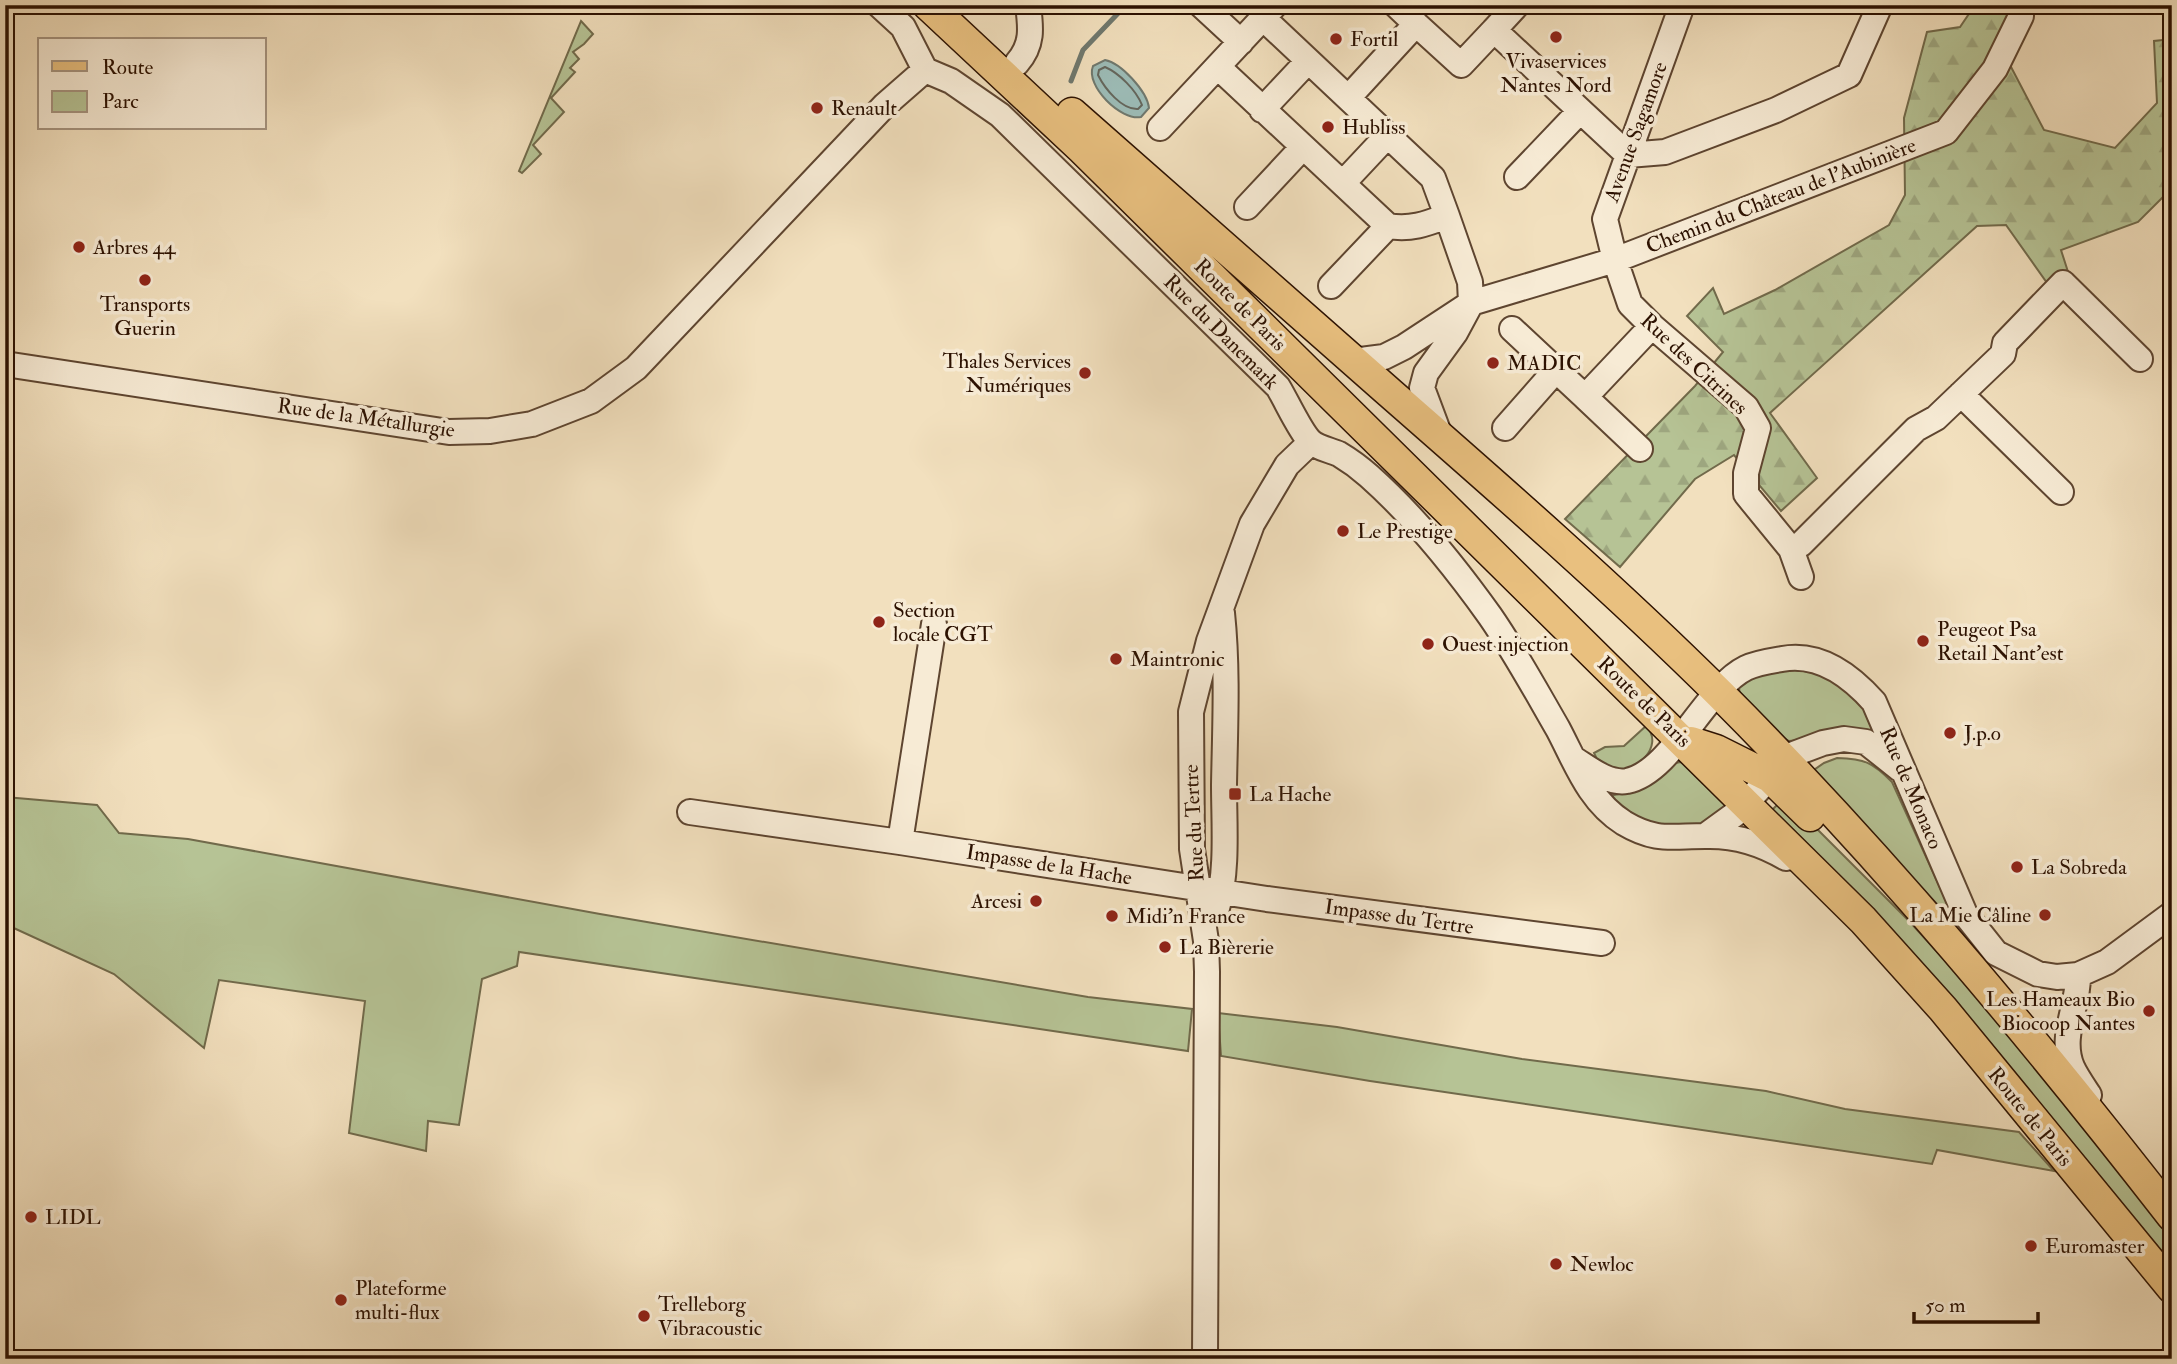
<svg xmlns="http://www.w3.org/2000/svg" width="2177" height="1364" viewBox="0 0 2177 1364" font-family="'IM FELL Double Pica',serif">
	<style>
		.green { fill: #b6c395; stroke: #716a4b; stroke-width: 2 }
		.forest { fill: url(#forest-firs); stroke: #716a4b; stroke-width: 2 }
		.water { fill: #9cbcb7; stroke: #6f786e; stroke-width: 2 }
		.lines { fill: none; stroke-linecap: round; stroke-linejoin: round }
		.shore { stroke: #64665c; stroke-width: 2 }
		.stream { stroke: #6f786e; stroke-width: 5 }
		.minor-casing { stroke: #5e4530; stroke-width: 28 }
		.major-casing { stroke: #2c1101; stroke-width: 33 }
		.minor { stroke: #f7ebd5; stroke-width: 24 }
		.major { stroke: #e9c07f; stroke-width: 30 }
		.poi-dot { fill: #8f2418; stroke: #f7ebd5; stroke-width: 2.5 }
		.labels { text-anchor: middle; dominant-baseline: central; stroke-width: 7; stroke-linejoin: round; paint-order: stroke }
		.poi-label { font-size: 21px; fill: #2c1101; stroke: #f7ebd5; text-anchor: start }
		.street-label { font-size: 21px; fill: #2c1101; stroke: #f7ebd5 }
	</style>
	<defs>
		<pattern id="forest-firs" width="22" height="20" patternUnits="userSpaceOnUse" patternTransform="scale(1.75)"><rect width="22" height="20" fill="#b6c395"/><path d="M5 1l3.5 6h-7zM16 11l3.5 6h-7z" fill="#9da67f"/></pattern>
	</defs>
	<rect width="100%" height="100%" fill="#f2e0be"/>
	<filter id="stains"><feTurbulence type="fractalNoise" baseFrequency=".00286" numOctaves="4"/><feColorMatrix values="0 0 0 0 .2 0 0 0 0 .09 0 0 0 0 .02 0 0 0 .5 -.17"/></filter>
	<radialGradient id="worn" r=".72"><stop offset=".6" stop-color="#630" stop-opacity="0"/><stop offset="1" stop-color="#630" stop-opacity=".3"/></radialGradient>
	<path class="green" d="M 581,21 L 593,34 L 584,44 L 573,52 L 579,59 L 570,68 L 575,72 L 551,98 L 564,112 L 533,145 L 541,154 L 522,173 L 519,171 Z
		M 1787,669 L 1827,674 L 1861,703 L 1872,729 L 1861,735 L 1789,741 L 1782,737 L 1740,695 L 1739,688 L 1750,678 Z
		M 1646,726 C 1666,746 1634,776 1612,770 C 1606,769 1598,762 1592,759 L 1596,757 L 1594,753 L 1605,747 L 1624,746 Z
		M 1837,758 C 1865,759 1872,762 1892,782 L 1957,925 L 1811,772 L 1824,763 Z
		M 1681,762 L 1692,763 L 1735,804 L 1717,820 L 1690,828 L 1644,823 L 1610,798 L 1614,795 L 1629,792 L 1675,763 Z
		M 5,797 L 97,805 L 119,833 L 188,839 L 600,914 L 1088,997 L 1192,1009 L 1188,1051 L 519,952 L 517,966 L 482,979 L 459,1125 L 428,1121 L 426,1151 L 349,1133 L 365,1001 L 219,980 L 204,1048 L 114,974 L 5,924 Z
		M 1785,797 L 1909,921 L 1972,990 L 2112,1158 L 2172,1233 L 2172,1275 L 1771,811 Z
		M 1218,1013 L 1337,1027 L 1522,1059 L 1766,1091 L 1845,1109 L 2019,1132 L 2054,1171 L 1937,1150 L 1932,1164 L 1370,1081 L 1221,1056 Z"/>
	<path class="forest" d="M 1975,5 L 2013,5 L 2010,65 L 2044,130 L 2115,148 L 2157,103 L 2154,41 L 2172,39 L 2172,188 L 2138,222 L 2061,250 L 2070,278 L 2057,297 L 2006,225 L 1977,226 L 1770,413 L 1817,478 L 1781,511 L 1734,455 L 1695,479 L 1620,567 L 1565,519 L 1695,386 L 1723,352 L 1687,316 L 1713,288 L 1724,314 L 1775,290 L 1889,225 L 1905,195 L 1904,118 L 1927,32 L 1960,27 Z"/>
	<path class="water" d="M 1105,60 C 1121,63 1147,91 1149,108 L 1141,117 C 1121,121 1085,86 1093,66 Z"/>
	<g class="lines">
		<path class="shore" d="M 1105,67 C 1119,73 1136,90 1142,105 L 1138,109 C 1122,110 1105,89 1098,75 L 1099,70 Z"/>
		<path class="stream" d="M 1071,81 L 1083,50 L 1126,5"/>
		<defs>
			<path id="minor" d="M 879,5 L 903,27 L 925,70 L 951,81 L 1000,115 L 1278,387 C 1286,400 1300,431 1310,441 C 1317,448 1330,450 1339,454 C 1349,460 1360,468 1369,476 C 1414,516 1455,567 1490,616 C 1515,652 1536,691 1558,729 C 1576,763 1589,801 1624,823 C 1656,842 1671,836 1705,836 C 1735,835 1761,843 1786,858 L 1797,856
				M 1201,5 L 1241,42
				M 1396,5 L 1416,24
				M 1682,5 L 1605,219 L 1615,260 L 1630,304 L 1652,326 L 1746,407 L 1758,428 L 1746,473 L 1746,494 L 1791,549 L 1801,577
				M 1263,18 L 1433,178 L 1447,216
				M 1494,30 L 1517,5
				M 1017,63 C 1033,45 1031,28 1028,5
				M 1218,67 L 1388,226 C 1410,230 1426,224 1447,216 L 1470,282 L 1471,303
				M 1348,98 L 1416,24 L 1461,65 L 1494,30 L 1628,155 L 1665,152 L 1776,110 L 1849,75 L 1880,5
				M 1262,110 L 1308,61
				M 1160,128 L 1275,5
				M 1517,177 L 1580,111
				M 1343,183 L 1388,135
				M 1247,207 L 1303,147
				M 1331,286 L 1388,226
				M 1512,329 L 1556,370
				M 1353,361 L 1384,357 L 1404,347 L 1471,303 L 1615,260 L 1946,132 L 1995,69 L 2021,16 L 2018,5
				M 5,364 L 449,432 L 490,431 L 532,424 L 591,401 L 636,368 L 885,105 L 925,70
				M 1961,394 L 2061,492
				M 1585,397 L 1640,449
				M 1505,428 L 1556,370 L 1585,397 L 1652,326
				M 1440,436 L 1422,388 L 1426,373 L 1455,333 L 1469,307
				M 1791,549 L 1801,544 L 1916,429 L 1936,418 L 2003,354 L 2005,343 L 2063,283 L 2140,359
				M 1574,759 C 1590,769 1608,784 1627,781 C 1672,772 1705,688 1746,668 C 1756,663 1770,661 1782,659 C 1819,652 1850,675 1874,702 L 1965,914 L 1996,953 L 2038,974 L 2057,977 L 2078,975 L 2107,962 L 2172,914
				M 690,812 L 900,842 L 1267,899 L 1602,943
				M 1705,836 L 1738,812 L 1770,777 L 1783,758 L 1823,743 L 1844,739 L 1866,742 L 1900,769
				M 900,842 L 934,624
				M 1217,908 C 1228,872 1224,823 1224,785 C 1225,728 1228,670 1222,613
				M 2078,975 C 2079,1006 2059,1036 2072,1067 C 2076,1076 2083,1086 2089,1095
				M 1205,1359 L 1207,972 L 1206,941 L 1192,849 L 1191,712 L 1209,641 L 1252,524 L 1287,465 L 1311,442"/>
			<path id="major" d="M 928,5 L 1082,149 L 1863,920 L 1943,1009 L 2172,1288
				M 1072,113 C 1178,207 1284,300 1390,393 C 1502,491 1614,589 1720,694 C 1883,857 2031,1035 2172,1216
				M 1691,742 L 1716,750 L 1770,777 L 1810,816"/>
		</defs>
		<use href="#minor" class="minor-casing"/>
		<use href="#major" class="major-casing"/>
		<use href="#minor" class="minor"/>
		<use href="#major" class="major"/>
	</g>
	<g class="poi-dot">
		<circle cx="1556" cy="37" r="7"/>
		<circle cx="1336" cy="39" r="7"/>
		<circle cx="817" cy="108" r="7"/>
		<circle cx="1328" cy="127" r="7"/>
		<circle cx="79" cy="247" r="7"/>
		<circle cx="145" cy="280" r="7"/>
		<circle cx="1493" cy="363" r="7"/>
		<circle cx="1085" cy="373" r="7"/>
		<circle cx="1343" cy="531" r="7"/>
		<circle cx="879" cy="622" r="7"/>
		<circle cx="1923" cy="641" r="7"/>
		<circle cx="1428" cy="644" r="7"/>
		<circle cx="1116" cy="659" r="7"/>
		<circle cx="1950" cy="733" r="7"/>
		<rect x="1228" y="787" width="14" height="14" rx="3.5"/>
		<circle cx="2017" cy="867" r="7"/>
		<circle cx="1036" cy="901" r="7"/>
		<circle cx="2045" cy="915" r="7"/>
		<circle cx="1112" cy="916" r="7"/>
		<circle cx="1165" cy="947" r="7"/>
		<circle cx="2149" cy="1011" r="7"/>
		<circle cx="31" cy="1217" r="7"/>
		<circle cx="2031" cy="1246" r="7"/>
		<circle cx="1556" cy="1264" r="7"/>
		<circle cx="341" cy="1300" r="7"/>
		<circle cx="644" cy="1316" r="7"/>
	</g>
	<g class="labels">
		<g class="poi-label">
			<text x="1350" y="39">Fortil</text>
			<text x="1556" y="61" text-anchor="middle">Vivaservices<tspan x="1556" dy="24">Nantes Nord</tspan></text>
			<text x="831" y="108">Renault</text>
			<text x="1342" y="127">Hubliss</text>
			<text x="93" y="247">Arbres 44</text>
			<text x="145" y="304" text-anchor="middle">Transports<tspan x="145" dy="24">Guerin</tspan></text>
			<text x="1071" y="361" text-anchor="end">Thales Services<tspan x="1071" dy="24">Numériques</tspan></text>
			<text x="1507" y="363">MADIC</text>
			<text x="1357" y="531">Le Prestige</text>
			<text x="893" y="610">Section<tspan x="893" dy="24">locale CGT</tspan></text>
			<text x="1937" y="629">Peugeot Psa<tspan x="1937" dy="24">Retail Nant'est</tspan></text>
			<text x="1442" y="644">Ouest injection</text>
			<text x="1130" y="659">Maintronic</text>
			<text x="1964" y="733">J.p.o</text>
			<text x="1249" y="794">La Hache</text>
			<text x="2031" y="867">La Sobreda</text>
			<text x="1022" y="901" text-anchor="end">Arcesi</text>
			<text x="2031" y="915" text-anchor="end">La Mie Câline</text>
			<text x="1126" y="916">Midi'n France</text>
			<text x="1179" y="947">La Bièrerie</text>
			<text x="2135" y="999" text-anchor="end">Les Hameaux Bio<tspan x="2135" dy="24">Biocoop Nantes</tspan></text>
			<text x="45" y="1217">LIDL</text>
			<text x="2045" y="1246">Euromaster</text>
			<text x="1570" y="1264">Newloc</text>
			<text x="355" y="1288">Plateforme<tspan x="355" dy="24">multi-flux</tspan></text>
			<text x="658" y="1304">Trelleborg<tspan x="658" dy="24">Vibracoustic</tspan></text>
		</g>
		<g class="street-label">
			<text transform="translate(1636 132) rotate(-70)">Avenue Sagamore</text>
			<text transform="translate(1781 196) rotate(-21)">Chemin du Château de l'Aubinière</text>
			<text transform="translate(1240 305) rotate(45)">Route de Paris</text>
			<text transform="translate(1221 332) rotate(45)">Rue du Danemark</text>
			<text transform="translate(1694 364) rotate(43)">Rue des Citrines</text>
			<text transform="translate(366 418) rotate(8)">Rue de la Métallurgie</text>
			<text transform="translate(1644 702) rotate(44)">Route de Paris</text>
			<text transform="translate(1911 788) rotate(67)">Rue de Monaco</text>
			<text transform="translate(1194 823) rotate(-93)">Rue du Tertre</text>
			<text transform="translate(1049 865) rotate(9)">Impasse de la Hache</text>
			<text transform="translate(1399 917) rotate(8)">Impasse du Tertre</text>
			<text transform="translate(2030 1117) rotate(51)">Route de Paris</text>
		</g>
	</g>
	<rect width="2177" height="1364" fill="none" stroke="#f2e0be" stroke-width="28"/>
	<rect x="7" y="7" width="2163" height="1350" fill="none" stroke="#2c1101" stroke-width="3.5"/>
	<rect x="14" y="14" width="2149" height="1336" fill="none" stroke="#2c1101" stroke-width="2"/>
	<rect x="38" y="38" width="228" height="91" fill="#f7ebd5" stroke="#a69480" stroke-width="2"/>
	<rect x="52" y="61" width="35" height="10" fill="#e9c07f" stroke="#a69480" stroke-width="2"/>
	<text x="102" y="74" font-size="21" fill="#2c1101">Route</text>
	<rect x="52" y="91" width="35" height="21" fill="#b6c395" stroke="#a69480" stroke-width="2"/>
	<text x="102" y="108" font-size="21" fill="#2c1101">Parc</text>
	<path d="M1914 1312v10h124v-10" fill="none" stroke="#2c1101" stroke-width="3.5"/>
	<text x="1925" y="1312" font-size="21" fill="#2c1101" stroke="#f7ebd5" stroke-width="5" paint-order="stroke">50 m</text>
	<rect width="100%" height="100%" filter="url(#stains)"/>
	<rect width="100%" height="100%" fill="url(#worn)"/>
</svg>
